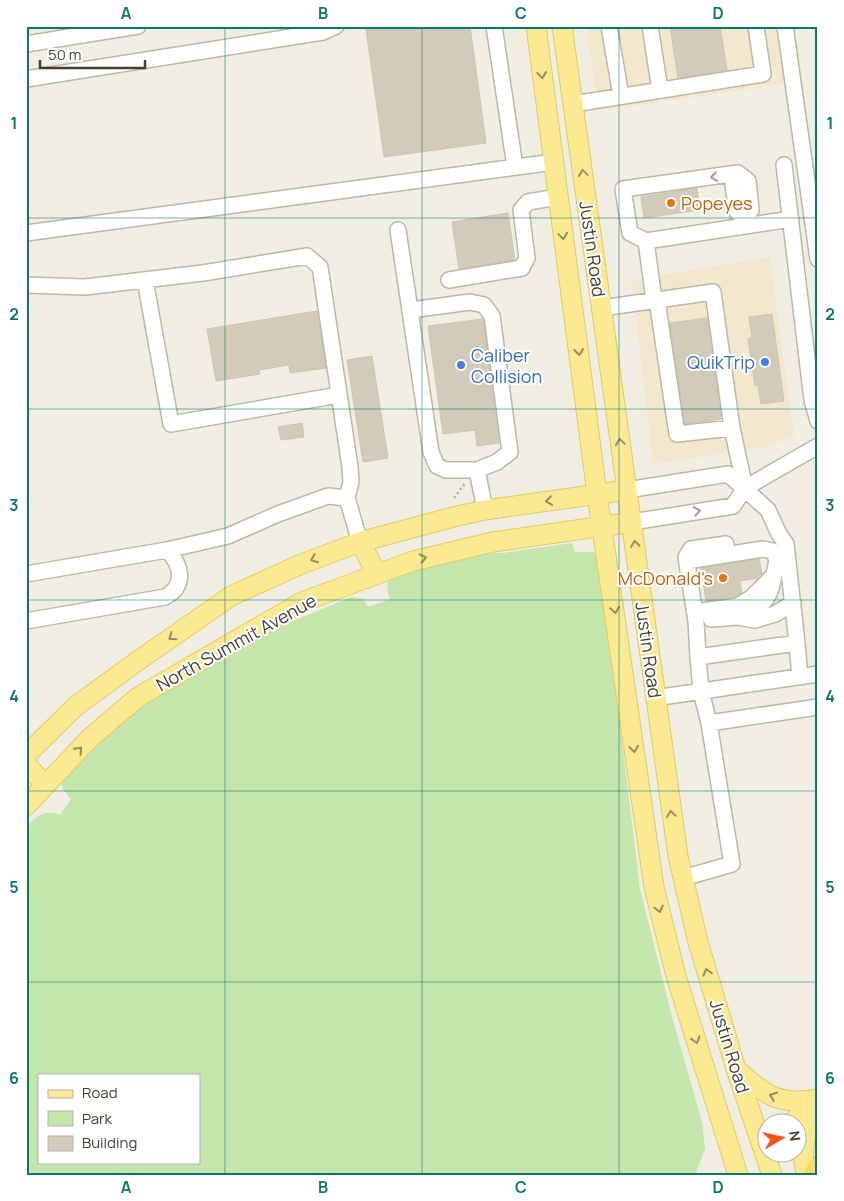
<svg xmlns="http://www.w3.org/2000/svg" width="844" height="1201" viewBox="0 0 844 1201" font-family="Manrope,sans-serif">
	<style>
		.commercial { fill: #f3e8cd }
		.green { fill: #c4e5ac; fill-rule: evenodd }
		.building { fill: #d2cbb9; stroke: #ccc4ac }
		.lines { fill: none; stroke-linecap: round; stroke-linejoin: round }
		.minor-casing { stroke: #bcb7a6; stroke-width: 18 }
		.major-casing { stroke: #dfca62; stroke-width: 21 }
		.highway-casing { stroke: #d8b136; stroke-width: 25 }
		.path { stroke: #bdb597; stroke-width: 2.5; stroke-dasharray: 2.5 2.5; stroke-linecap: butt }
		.minor { stroke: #fff; stroke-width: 15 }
		.major { stroke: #fbea92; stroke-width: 19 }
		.highway { stroke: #f9db65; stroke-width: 22 }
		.oneway { stroke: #958b5e }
		.oneway2 { stroke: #a09e99 }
		.grid { fill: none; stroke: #0f766e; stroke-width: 1; stroke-opacity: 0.55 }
		.food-dot { fill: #e8710a; stroke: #fff; stroke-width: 2 }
		.shop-dot { fill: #3f7fe0; stroke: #fff; stroke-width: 2 }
		.labels { text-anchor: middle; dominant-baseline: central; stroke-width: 4; stroke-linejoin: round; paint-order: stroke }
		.food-label { font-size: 18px; fill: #c56008; stroke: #fff; text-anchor: start }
		.street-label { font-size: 18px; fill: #423e33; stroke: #fff }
		.shop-label { font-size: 18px; fill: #366cbe; stroke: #fff; text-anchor: start }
		.neatline { fill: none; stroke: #0f766e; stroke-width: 2 }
		.grid-label { font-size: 16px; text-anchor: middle; font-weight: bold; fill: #0f766e }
	</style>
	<rect width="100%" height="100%" fill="#f1eee3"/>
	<path class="commercial" d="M 586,26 L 781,26 L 789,83 L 599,111 Z
		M 770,257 L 794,436 L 762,448 L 653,464 L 632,280 Z"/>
	<path class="green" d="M 572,543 L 575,552 L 594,552 L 600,562 L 640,889 L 671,1013 L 702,1122 L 705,1149 L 695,1175 L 26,1175 L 26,827 C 37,816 44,809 60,815 L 71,799 L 63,789 L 61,776 L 93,745 L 164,689 L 271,630 L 351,597 L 363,599 L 368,607 L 390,599 L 387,589 L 389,577 L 465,554 L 503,553 ZM 39,1075 L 199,1075 L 199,1162 L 39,1162 Z"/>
	<path class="building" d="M 383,26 L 470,26 L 486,143 L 384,157 L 366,29 Z
		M 670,26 L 720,26 L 727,70 L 678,78 Z
		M 697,188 L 700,210 L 644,218 L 641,197 Z
		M 508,213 L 515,260 L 459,269 L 452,222 Z
		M 317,311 L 326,368 L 290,373 L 289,365 L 259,370 L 260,374 L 216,381 L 207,329 Z
		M 772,314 L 784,401 L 761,404 L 758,385 L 755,386 L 748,339 L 752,338 L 749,317 Z
		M 707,318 L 721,419 L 685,424 L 670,323 Z
		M 483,319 L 499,443 L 477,446 L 475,430 L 443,434 L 428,326 Z
		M 372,356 L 388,458 L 363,462 L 347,360 Z
		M 302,423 L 304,437 L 281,440 L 278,427 Z
		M 759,559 L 762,574 L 758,576 L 758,578 L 740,581 L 742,593 L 735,597 L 706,601 L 701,568 Z"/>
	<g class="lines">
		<defs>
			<path id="minor" d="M 494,26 L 515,167
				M 609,26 L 621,96
				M 650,26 L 660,90
				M 785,26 L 818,259
				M 26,44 L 138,26
				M 26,79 L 323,32 L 336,26
				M 573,104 L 763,74 L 756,26
				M 784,165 L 812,400 L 818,421
				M 738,173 L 733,185 L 737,212 L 745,218
				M 398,230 L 431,452 L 437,466 L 446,470 L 477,470
				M 26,233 L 554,162
				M 646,241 L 630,233 L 623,189 L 738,173 L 748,181 L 751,210 L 745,218 L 746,226
				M 145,280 L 171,424 L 339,395
				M 449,280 L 522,268 L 527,258 L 521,210 L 528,202 L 558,197
				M 26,285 L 85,287 L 203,273 L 307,256 L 320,267 L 350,467 L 351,482 L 347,498 L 360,542
				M 654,300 L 646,241 L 791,219
				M 657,300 L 677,434 L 732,428
				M 602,308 L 713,292 L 732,428 L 745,488 L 733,506 L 632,522
				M 411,310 L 470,302 L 484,305 L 492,316 L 510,452 L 497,462 L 477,470 L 485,510
				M 745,488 L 818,446
				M 627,490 L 728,474 L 768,510 L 779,534 L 786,544 L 797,643 L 698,657 L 701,691 L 709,723 L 732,864 L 683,878
				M 167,550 L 228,536 L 278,514 L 328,496 L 347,498
				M 687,561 L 763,549 L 773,551 L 777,560 L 774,575 L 751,598 L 738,606 L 695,612
				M 26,574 L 167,550 C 182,565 186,586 165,597 L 26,621
				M 738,606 L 747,610 C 767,606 771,593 774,575
				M 711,619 L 738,617 L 755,620 L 775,614 L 793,603
				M 797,643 L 800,677
				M 698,657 L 696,621 L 686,557 L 691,549 L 726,544
				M 655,698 L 818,674
				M 709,723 L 818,707"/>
			<path id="major" d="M 536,26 L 597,494 L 654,887 L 676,976 L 738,1175
				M 562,26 L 678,856 L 698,942 L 736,1069 L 772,1175
				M 360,542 L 377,574
				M 26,755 L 76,706 L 132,665 L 231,596 L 299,565 L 360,542 L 457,516 L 485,510 L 627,490
				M 26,764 L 45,785
				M 26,806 L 90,738 L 138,697 L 302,602 L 413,561 L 493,542 L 632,522
				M 737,1070 C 766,1095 778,1106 818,1099
				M 790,1124 L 817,1100
				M 807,1175 C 798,1149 808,1127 818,1102"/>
			<path id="highway" d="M 815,1175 L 818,1169"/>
		</defs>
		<use href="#minor" class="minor-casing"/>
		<use href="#major" class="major-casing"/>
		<use href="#highway" class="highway-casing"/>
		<path class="path" d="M 454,498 L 465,483"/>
		<use href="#minor" class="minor"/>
		<use href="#major" class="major"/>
		<use href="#highway" class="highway"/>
	</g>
	<defs><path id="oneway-chevron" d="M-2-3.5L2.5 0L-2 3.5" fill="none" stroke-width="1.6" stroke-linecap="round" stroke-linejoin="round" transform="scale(1.25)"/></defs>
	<g class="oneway">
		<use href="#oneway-chevron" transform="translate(542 75) rotate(83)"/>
		<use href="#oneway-chevron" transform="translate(583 173) rotate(-98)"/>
		<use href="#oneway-chevron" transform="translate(563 236) rotate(82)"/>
		<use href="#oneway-chevron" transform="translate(579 352) rotate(83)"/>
		<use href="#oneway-chevron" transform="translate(620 442) rotate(-98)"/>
		<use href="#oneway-chevron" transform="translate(549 501) rotate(172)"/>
		<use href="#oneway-chevron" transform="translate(635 544) rotate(-98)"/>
		<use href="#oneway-chevron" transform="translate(423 558) rotate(-13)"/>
		<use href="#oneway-chevron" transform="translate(314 559) rotate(159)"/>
		<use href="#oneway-chevron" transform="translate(615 610) rotate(82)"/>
		<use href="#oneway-chevron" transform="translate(172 637) rotate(145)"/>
		<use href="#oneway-chevron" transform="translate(634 749) rotate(82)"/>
		<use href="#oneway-chevron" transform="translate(79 750) rotate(-47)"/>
		<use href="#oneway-chevron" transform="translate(671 814) rotate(-98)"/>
		<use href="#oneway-chevron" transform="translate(659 909) rotate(77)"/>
		<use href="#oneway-chevron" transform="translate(707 972) rotate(-106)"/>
		<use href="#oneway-chevron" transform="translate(696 1040) rotate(73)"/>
		<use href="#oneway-chevron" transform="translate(773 1096) rotate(-159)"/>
	</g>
	<g class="oneway2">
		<use href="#oneway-chevron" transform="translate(714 177) rotate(172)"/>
		<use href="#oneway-chevron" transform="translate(697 511) rotate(-9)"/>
	</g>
	<path class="grid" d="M 225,26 L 225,1175M 422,26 L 422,1175M 619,26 L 619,1175M 26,218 L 818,218M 26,409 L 818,409M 26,600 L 818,600M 26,791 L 818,791M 26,982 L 818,982"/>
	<g class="food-dot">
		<circle cx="671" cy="203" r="5"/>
		<circle cx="723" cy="578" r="5"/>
	</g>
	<g class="shop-dot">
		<circle cx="765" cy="362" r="5"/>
		<circle cx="461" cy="365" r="5"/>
	</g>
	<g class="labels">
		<g class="food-label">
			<text x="681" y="203">Popeyes</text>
			<text x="713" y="578" text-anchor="end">McDonald's</text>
		</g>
		<g class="street-label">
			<text transform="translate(593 249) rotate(82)">Justin Road</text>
			<text transform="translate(236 642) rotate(-29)">North Summit Avenue</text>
			<text transform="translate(649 650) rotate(82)">Justin Road</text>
			<text transform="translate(730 1046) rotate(73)">Justin Road</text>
		</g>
		<g class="shop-label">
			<text x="471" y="355">Caliber<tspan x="471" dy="21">Collision</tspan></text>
			<text x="755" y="362" text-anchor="end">QuikTrip</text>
		</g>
	</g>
	<rect width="844" height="1201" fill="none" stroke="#ffffff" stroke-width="55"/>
	<rect x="38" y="1074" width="162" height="90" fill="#ffffff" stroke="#b3b2ad"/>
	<rect x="48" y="1090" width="25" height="8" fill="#fbea92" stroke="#b3b2ad"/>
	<text x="82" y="1098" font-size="15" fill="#423e33">Road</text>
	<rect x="48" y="1111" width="25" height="15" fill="#c4e5ac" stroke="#b3b2ad"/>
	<text x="82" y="1124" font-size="15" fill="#423e33">Park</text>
	<rect x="48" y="1136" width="25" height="15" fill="#d2cbb9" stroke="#b3b2ad"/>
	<text x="82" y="1148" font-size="15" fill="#423e33">Building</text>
	<g transform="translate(782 1138) rotate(81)"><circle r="24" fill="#ffffff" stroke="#b3b2ad"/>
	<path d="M0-4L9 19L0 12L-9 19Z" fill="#f35417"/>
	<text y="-8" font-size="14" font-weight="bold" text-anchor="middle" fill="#423e33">N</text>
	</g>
	<path d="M40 60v8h105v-8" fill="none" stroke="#423e33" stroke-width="2.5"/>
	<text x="48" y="60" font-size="15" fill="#423e33" stroke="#ffffff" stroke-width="4" paint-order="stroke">50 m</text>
	<rect x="28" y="28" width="788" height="1146" class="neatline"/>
	<g class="grid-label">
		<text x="126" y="19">A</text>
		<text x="323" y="19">B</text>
		<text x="521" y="19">C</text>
		<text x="718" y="19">D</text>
		<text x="14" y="129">1</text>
		<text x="830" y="129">1</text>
		<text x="14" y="320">2</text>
		<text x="830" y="320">2</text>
		<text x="14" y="511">3</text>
		<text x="830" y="511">3</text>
		<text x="14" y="702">4</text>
		<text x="830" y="702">4</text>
		<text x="14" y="893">5</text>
		<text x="830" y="893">5</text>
		<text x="14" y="1084">6</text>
		<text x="830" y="1084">6</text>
		<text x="126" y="1193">A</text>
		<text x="323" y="1193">B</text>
		<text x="521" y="1193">C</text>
		<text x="718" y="1193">D</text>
	</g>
</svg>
